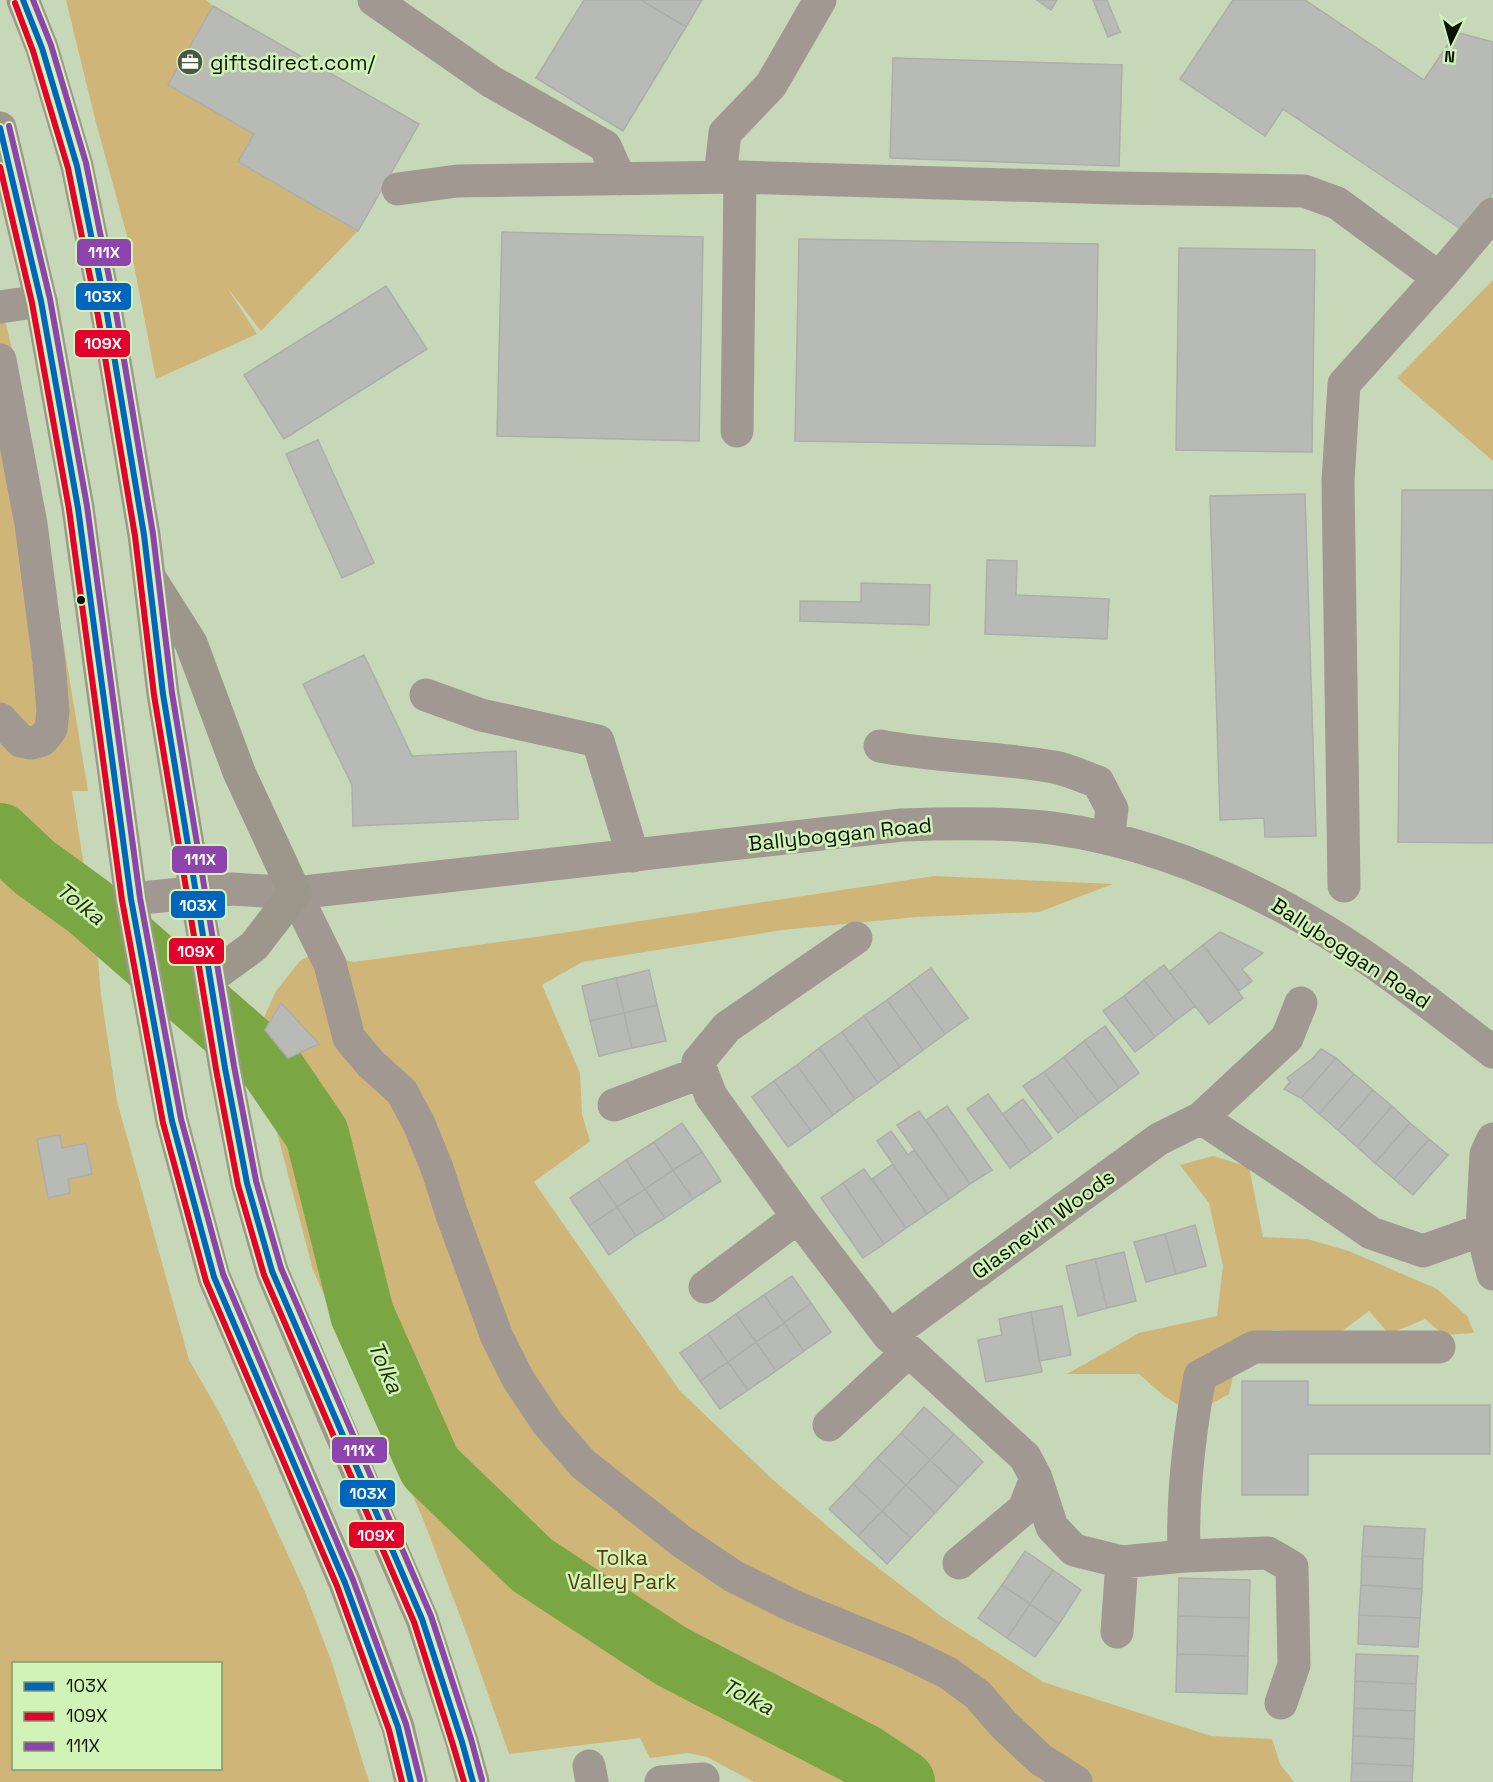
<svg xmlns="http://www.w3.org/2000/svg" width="1493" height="1782" viewBox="0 0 1493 1782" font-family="'Space Grotesk',sans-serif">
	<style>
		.green { fill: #d0b578; fill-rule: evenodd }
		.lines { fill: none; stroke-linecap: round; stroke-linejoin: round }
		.river { stroke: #7ba644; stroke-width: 64 }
		.building { fill: #b8bab6; stroke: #acaeaa; stroke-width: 1.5 }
		.minor { stroke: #a19891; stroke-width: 33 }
		.major { stroke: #9d978b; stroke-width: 33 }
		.bus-1-casing { stroke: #d2f3b7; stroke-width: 10 }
		.bus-2-casing { stroke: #d2f3b7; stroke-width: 10 }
		.bus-3-casing { stroke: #d2f3b7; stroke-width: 10 }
		.bus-1 { stroke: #0065bd; stroke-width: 6 }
		.bus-2 { stroke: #e4002b; stroke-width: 6 }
		.bus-3 { stroke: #8e44ad; stroke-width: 6 }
		.bus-dot { fill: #091301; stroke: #d2f3b7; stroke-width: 2 }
		.labels { text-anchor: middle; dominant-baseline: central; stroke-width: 5; stroke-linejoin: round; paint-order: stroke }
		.poi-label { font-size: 21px; fill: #091301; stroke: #d2f3b7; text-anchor: start }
		.street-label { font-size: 21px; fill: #091301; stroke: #d2f3b7 }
		.park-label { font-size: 21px; fill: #5a3a09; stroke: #d2f3b7 }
		.water-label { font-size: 22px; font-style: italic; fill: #1c3103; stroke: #d2f3b7 }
		.line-badge { stroke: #d2f3b7; stroke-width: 2 }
		.badge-label { font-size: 16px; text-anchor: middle; font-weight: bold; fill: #fff }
	</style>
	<rect width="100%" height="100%" fill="#c6d8b8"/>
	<path class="green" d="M 66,0 L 206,0 L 213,6 L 171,87 L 254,134 L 238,163 L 358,231 L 261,331 L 226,286 L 257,334 L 156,379 L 131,250 L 95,119 Z
		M 1493,280 L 1493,461 L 1397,378 Z
		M 0,300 L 21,386 L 88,791 L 72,791 L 97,948 L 101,995 L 117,1101 L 189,1360 L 219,1412 L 261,1496 L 305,1592 L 332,1663 L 369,1782 L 0,1782 ZM 14,1664 L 220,1664 L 220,1768 L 14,1768 Z
		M 934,876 L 1113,884 L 1039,912 L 917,917 L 782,930 L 582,962 L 542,985 L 580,1073 L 582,1114 L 590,1141 L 534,1182 L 680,1391 L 771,1478 L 859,1553 L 942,1617 L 1043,1682 L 1211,1736 L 1272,1739 L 1280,1764 L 1294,1782 L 754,1782 L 707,1757 L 688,1753 L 650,1758 L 640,1738 L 509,1754 L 468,1637 L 423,1519 L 313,1270 L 268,1098 L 259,1036 L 265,1015 L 276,991 L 300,961 L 313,954 L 354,962 L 536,937 Z
		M 1213,1156 L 1249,1167 L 1263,1237 L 1307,1239 L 1349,1251 L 1437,1289 L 1467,1316 L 1474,1333 L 1444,1335 L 1425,1319 L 1389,1334 L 1369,1311 L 1338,1334 L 1272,1330 L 1238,1356 L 1229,1394 L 1193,1414 L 1164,1396 L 1139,1374 L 1067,1374 L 1139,1333 L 1217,1316 L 1223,1266 L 1209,1203 L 1180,1165 Z"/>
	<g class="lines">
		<path class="river" d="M 0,835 L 34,867 L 88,906 L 270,1065 L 317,1134 L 362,1314 L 430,1467 L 532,1565 L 671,1656 L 864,1756 L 903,1782"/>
	</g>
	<path class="building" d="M 584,0 L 641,0 L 686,27 L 623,131 L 536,78 Z
		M 641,0 L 702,0 L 686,27 Z
		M 1037,0 L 1057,0 L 1051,10 Z
		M 1093,0 L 1107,0 L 1120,32 L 1108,37 Z
		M 1233,0 L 1305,0 L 1424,80 L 1456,32 L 1493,42 L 1493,192 L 1468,234 L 1283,109 L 1265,136 L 1180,79 Z
		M 213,6 L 419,124 L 358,231 L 238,162 L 254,134 L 168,85 Z
		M 893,58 L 1122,65 L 1119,166 L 890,158 Z
		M 502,232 L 703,237 L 699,441 L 497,436 Z
		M 799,239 L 1098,244 L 1095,446 L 795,441 Z
		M 1179,248 L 1315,250 L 1312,452 L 1176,450 Z
		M 386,286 L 427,349 L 284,439 L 244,375 Z
		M 318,440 L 374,563 L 342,578 L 286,454 Z
		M 1402,490 L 1493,490 L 1493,843 L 1398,842 Z
		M 1305,494 L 1316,836 L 1265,837 L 1264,818 L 1220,820 L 1210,496 Z
		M 987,560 L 1017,561 L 1016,595 L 1109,599 L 1107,639 L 985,634 Z
		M 861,583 L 930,585 L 929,625 L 800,621 L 800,601 L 861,602 Z
		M 364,655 L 412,756 L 516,751 L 518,819 L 353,826 L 352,785 L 303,684 Z
		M 1220,932 L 1263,953 L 1242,969 L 1252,981 L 1239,991 L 1203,945 Z
		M 1203,945 L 1243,998 L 1209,1024 L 1169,972 Z
		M 1164,965 L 1195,1006 L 1175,1021 L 1144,980 Z
		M 931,968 L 968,1018 L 945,1034 L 909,984 Z
		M 649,970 L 657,1005 L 624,1013 L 616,978 Z
		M 616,978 L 624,1013 L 590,1021 L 582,986 Z
		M 1144,980 L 1175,1021 L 1155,1037 L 1124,996 Z
		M 909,984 L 945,1034 L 923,1050 L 887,1000 Z
		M 1124,996 L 1155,1037 L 1135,1052 L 1103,1011 Z
		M 887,1000 L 923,1050 L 900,1067 L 864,1016 Z
		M 281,1003 L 319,1044 L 288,1058 L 265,1030 Z
		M 657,1005 L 666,1041 L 632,1048 L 624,1013 Z
		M 624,1013 L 632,1048 L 599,1056 L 590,1021 Z
		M 864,1016 L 900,1067 L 878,1083 L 842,1032 Z
		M 1105,1026 L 1139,1073 L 1119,1088 L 1084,1041 Z
		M 842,1032 L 878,1083 L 855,1099 L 819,1048 Z
		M 1084,1041 L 1119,1088 L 1099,1103 L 1064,1057 Z
		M 819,1048 L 855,1099 L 833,1115 L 797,1065 Z
		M 1321,1049 L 1336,1058 L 1301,1098 L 1284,1089 L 1290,1082 L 1287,1078 L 1312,1059 Z
		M 1064,1057 L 1099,1103 L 1078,1118 L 1044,1072 Z
		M 1336,1058 L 1354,1074 L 1319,1114 L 1301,1098 Z
		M 797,1065 L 833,1115 L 811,1131 L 774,1081 Z
		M 1044,1072 L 1078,1118 L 1058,1133 L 1023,1086 Z
		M 1354,1074 L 1373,1090 L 1338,1130 L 1319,1114 Z
		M 774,1081 L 811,1131 L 788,1147 L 752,1097 Z
		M 1373,1090 L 1392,1106 L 1357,1147 L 1338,1130 Z
		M 988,1094 L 1031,1153 L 1010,1168 L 967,1109 Z
		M 1023,1099 L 1052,1138 L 1031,1153 L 1003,1114 Z
		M 947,1106 L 992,1170 L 970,1184 L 926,1120 Z
		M 1392,1106 L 1410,1123 L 1375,1163 L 1357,1147 Z
		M 919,1111 L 970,1184 L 949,1199 L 897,1125 Z
		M 682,1123 L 702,1152 L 673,1170 L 654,1142 Z
		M 1410,1123 L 1429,1139 L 1394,1179 L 1375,1163 Z
		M 891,1131 L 908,1155 L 914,1150 L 949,1199 L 927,1214 L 877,1141 Z
		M 60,1135 L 62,1148 L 86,1143 L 92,1174 L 68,1179 L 70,1193 L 48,1198 L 37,1139 Z
		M 1429,1139 L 1448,1155 L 1413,1195 L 1394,1179 Z
		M 654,1142 L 673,1170 L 645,1189 L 626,1160 Z
		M 702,1152 L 721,1181 L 693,1199 L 673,1170 Z
		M 626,1160 L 645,1189 L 617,1207 L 598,1179 Z
		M 893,1164 L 927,1214 L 906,1228 L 872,1179 Z
		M 864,1169 L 906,1228 L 884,1244 L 843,1183 Z
		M 673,1170 L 693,1199 L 665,1218 L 645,1189 Z
		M 598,1179 L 617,1207 L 589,1226 L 570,1198 Z
		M 843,1183 L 884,1244 L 863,1258 L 821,1198 Z
		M 645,1189 L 665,1218 L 636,1236 L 617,1207 Z
		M 617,1207 L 636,1236 L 609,1255 L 589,1226 Z
		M 1195,1225 L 1206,1266 L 1176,1274 L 1165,1234 Z
		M 1165,1234 L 1176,1274 L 1146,1282 L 1134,1242 Z
		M 1124,1252 L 1136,1301 L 1107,1308 L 1095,1259 Z
		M 1095,1259 L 1107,1308 L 1078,1316 L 1066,1266 Z
		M 792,1276 L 811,1303 L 784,1323 L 764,1295 Z
		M 764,1295 L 784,1323 L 756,1342 L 736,1314 Z
		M 811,1303 L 831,1332 L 804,1351 L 784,1323 Z
		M 1062,1306 L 1071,1355 L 1039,1361 L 1031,1312 Z
		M 1031,1312 L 1042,1372 L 986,1382 L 978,1340 L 1002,1335 L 999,1319 Z
		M 736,1314 L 756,1342 L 728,1362 L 708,1334 Z
		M 784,1323 L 804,1351 L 776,1371 L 756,1342 Z
		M 708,1334 L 728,1362 L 700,1381 L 680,1353 Z
		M 756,1342 L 776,1371 L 748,1390 L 728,1362 Z
		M 728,1362 L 748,1390 L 720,1409 L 700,1381 Z
		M 1242,1381 L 1308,1381 L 1308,1405 L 1490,1405 L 1490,1454 L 1308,1454 L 1308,1495 L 1242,1495 Z
		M 924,1407 L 954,1434 L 930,1460 L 901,1433 Z
		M 901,1433 L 930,1460 L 906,1485 L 877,1458 Z
		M 954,1434 L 983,1462 L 959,1487 L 930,1460 Z
		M 877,1458 L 906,1485 L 882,1511 L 853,1484 Z
		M 930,1460 L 959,1487 L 935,1513 L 906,1485 Z
		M 853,1484 L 882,1511 L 858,1536 L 829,1509 Z
		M 906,1485 L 935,1513 L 911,1538 L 882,1511 Z
		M 882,1511 L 911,1538 L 887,1564 L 858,1536 Z
		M 1364,1526 L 1425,1529 L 1423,1559 L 1362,1556 Z
		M 1025,1551 L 1053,1570 L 1030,1604 L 1002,1585 Z
		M 1362,1556 L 1423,1559 L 1422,1589 L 1361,1585 Z
		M 1053,1570 L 1081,1590 L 1059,1624 L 1030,1604 Z
		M 1179,1578 L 1250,1580 L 1249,1618 L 1178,1616 Z
		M 1002,1585 L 1030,1604 L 1007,1638 L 978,1618 Z
		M 1361,1585 L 1422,1589 L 1420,1618 L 1359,1615 Z
		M 1030,1604 L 1059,1624 L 1035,1657 L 1007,1638 Z
		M 1359,1615 L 1420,1618 L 1418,1647 L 1358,1644 Z
		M 1178,1616 L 1249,1618 L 1248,1656 L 1177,1654 Z
		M 1177,1654 L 1248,1656 L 1247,1694 L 1176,1692 Z
		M 1356,1654 L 1418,1656 L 1416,1684 L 1355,1681 Z
		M 1355,1681 L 1416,1684 L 1415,1711 L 1354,1708 Z
		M 1354,1708 L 1415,1711 L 1414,1739 L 1353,1736 Z
		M 1353,1736 L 1414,1739 L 1413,1766 L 1352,1763 Z
		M 1352,1763 L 1413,1766 L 1412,1782 L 1351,1782 Z"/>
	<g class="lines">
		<path class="minor" d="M 374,0 L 492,82 L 605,146 L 620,179
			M 720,177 L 725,133 L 771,85 L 820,0
			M 398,189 L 457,181 L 740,177 L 1116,188 L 1304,191 L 1337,203 L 1439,278
			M 0,307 L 41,301
			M 0,360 L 31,524 L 49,663 L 53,711 L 51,729 L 42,740 L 31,743 L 21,741 L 0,719
			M 737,431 L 740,177
			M 426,695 L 481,715 L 598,741 L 633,856
			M 880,746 C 938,757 997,757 1054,767 C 1069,770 1084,777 1098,782 L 1112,809 L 1108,839
			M 1344,886 L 1338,481 L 1344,384 L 1439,278 L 1493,214
			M 295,893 L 330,964 L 349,1038 L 371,1064 L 402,1092 L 419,1124 L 437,1168 L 452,1215 L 497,1337 L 518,1379 L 548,1424 L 583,1464 L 681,1541 L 733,1576 L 793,1606 L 903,1651 L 948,1673 L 978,1695 L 1003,1724 L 1040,1759 L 1076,1782
			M 131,899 L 232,889 L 295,893 L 902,825 C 951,823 1002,822 1052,828 C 1149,841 1243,881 1327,932 C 1384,967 1439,1011 1493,1052
			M 856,938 L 727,1027 L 698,1062 L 711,1096 L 798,1217 L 889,1336 L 909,1351 L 1025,1457 L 1036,1478 L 1052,1527 L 1074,1550 L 1122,1562 L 1184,1556 L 1268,1553 L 1292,1567 L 1294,1665 L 1281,1703
			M 614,1105 L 702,1072
			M 1201,1118 L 1293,1179 L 1371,1233 L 1423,1251 L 1482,1230
			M 1493,1139 L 1486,1154 L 1482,1230 L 1493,1274
			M 705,1287 L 798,1217
			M 889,1336 L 1159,1139 L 1201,1118 L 1287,1038 L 1301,1003
			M 829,1425 L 909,1351
			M 1184,1556 C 1182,1496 1189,1435 1200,1376 L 1254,1347 L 1439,1347
			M 959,1563 L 1024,1509 L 1036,1478
			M 1117,1632 L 1122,1562
			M 589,1766 L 592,1782
			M 661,1782 L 703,1779"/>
		<path class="major" d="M 23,0 L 42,48 L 77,166 L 107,314 L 144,535 L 163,694 L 225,1068 L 247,1183 L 272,1271 L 335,1420 L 422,1619 L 462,1742 L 473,1782
			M 0,128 L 41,301 L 78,508 L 131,899 L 172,1121 L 214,1277 L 345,1583 L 398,1727 L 411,1782
			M 153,583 L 191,643 L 239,772 L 295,893 L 254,946 L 210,978"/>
		<defs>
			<path id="bus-1" d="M 23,0 L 42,48 L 77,166 L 107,314 L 144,535 L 163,694 L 225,1068 L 247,1183 L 272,1271 L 422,1619 L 462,1742 L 473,1782
				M 0,128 L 41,301 L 78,508 L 131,899 L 172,1121 L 214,1277 L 345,1583 L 398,1727 L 411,1782"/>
			<path id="bus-2" d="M 15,3 L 33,51 L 68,168 L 98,316 L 135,536 L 154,695 L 216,1069 L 238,1185 L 264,1275 L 414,1622 L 453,1745 L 464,1782
				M 0,167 L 32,303 L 69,509 L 122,900 L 163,1123 L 206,1281 L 337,1586 L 389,1730 L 402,1782"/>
			<path id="bus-3" d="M 33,0 L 51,45 L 86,163 L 116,312 L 153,534 L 172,693 L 234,1066 L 256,1181 L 281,1268 L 431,1616 L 471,1739 L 482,1780
				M 9,126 L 50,299 L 87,506 L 140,898 L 181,1119 L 223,1274 L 353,1580 L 406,1724 L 420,1780"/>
		</defs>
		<use href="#bus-1" class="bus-1-casing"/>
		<use href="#bus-2" class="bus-2-casing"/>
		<use href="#bus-3" class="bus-3-casing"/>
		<use href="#bus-1" class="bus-1"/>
		<use href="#bus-2" class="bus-2"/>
		<use href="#bus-3" class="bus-3"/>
	</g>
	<defs>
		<symbol id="office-disc" viewBox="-11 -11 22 22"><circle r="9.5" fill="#4b5841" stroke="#d2f3b7"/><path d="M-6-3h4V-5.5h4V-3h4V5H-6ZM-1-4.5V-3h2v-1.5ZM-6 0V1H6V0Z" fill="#fff"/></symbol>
	</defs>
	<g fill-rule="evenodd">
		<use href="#office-disc" x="175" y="47" width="30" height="30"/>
	</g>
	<circle class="bus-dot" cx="81" cy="600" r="5"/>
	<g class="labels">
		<g class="poi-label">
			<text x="210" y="62">giftsdirect.com/</text>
		</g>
		<g class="street-label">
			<text transform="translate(840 834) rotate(-6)">Ballyboggan Road</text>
			<text transform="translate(1351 953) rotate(33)">Ballyboggan Road</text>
			<text transform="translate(1043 1224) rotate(-36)">Glasnevin Woods</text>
		</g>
		<g class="park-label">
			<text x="622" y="1557">Tolka<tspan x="622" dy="24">Valley Park</tspan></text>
		</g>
		<g class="water-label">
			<text transform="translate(81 903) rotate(38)">Tolka</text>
			<text transform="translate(386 1367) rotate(66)">Tolka</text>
			<text transform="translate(748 1696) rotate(27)">Tolka</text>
		</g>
	</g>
	<g class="line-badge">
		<rect x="76" y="238" width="56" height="29" rx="6" fill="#8e44ad"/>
		<rect x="75" y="282" width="57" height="29" rx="6" fill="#0065bd"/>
		<rect x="74" y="329" width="57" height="29" rx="6" fill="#e4002b"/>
		<rect x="171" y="845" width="57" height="29" rx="6" fill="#8e44ad"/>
		<rect x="170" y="890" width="56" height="29" rx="6" fill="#0065bd"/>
		<rect x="168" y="937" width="57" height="28" rx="6" fill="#e4002b"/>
		<rect x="331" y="1436" width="57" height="28" rx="6" fill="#8e44ad"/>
		<rect x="339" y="1479" width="57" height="29" rx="6" fill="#0065bd"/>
		<rect x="348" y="1521" width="57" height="28" rx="6" fill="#e4002b"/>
	</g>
	<g class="badge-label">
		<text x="104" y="258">111X</text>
		<text x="103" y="302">103X</text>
		<text x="103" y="349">109X</text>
		<text x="200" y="865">111X</text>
		<text x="198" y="911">103X</text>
		<text x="196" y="957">109X</text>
		<text x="359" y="1456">111X</text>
		<text x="368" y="1499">103X</text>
		<text x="376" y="1541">109X</text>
	</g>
	<rect x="12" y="1662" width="210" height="108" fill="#d2f3b7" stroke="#82996e" stroke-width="1.5"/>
	<rect x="24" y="1682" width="30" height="9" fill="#0065bd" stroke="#82996e" stroke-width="1.5"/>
	<text x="66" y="1692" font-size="18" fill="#091301">103X</text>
	<rect x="24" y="1712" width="30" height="9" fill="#e4002b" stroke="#82996e" stroke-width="1.5"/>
	<text x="66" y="1722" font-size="18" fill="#091301">109X</text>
	<rect x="24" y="1742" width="30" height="9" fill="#8e44ad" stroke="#82996e" stroke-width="1.5"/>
	<text x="66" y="1752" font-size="18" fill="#091301">111X</text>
	<g transform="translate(1451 42) rotate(185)" stroke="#d2f3b7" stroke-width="4.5" paint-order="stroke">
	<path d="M0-4.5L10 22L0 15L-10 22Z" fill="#091301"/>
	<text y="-9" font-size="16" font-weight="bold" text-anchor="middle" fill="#091301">N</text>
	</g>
</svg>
